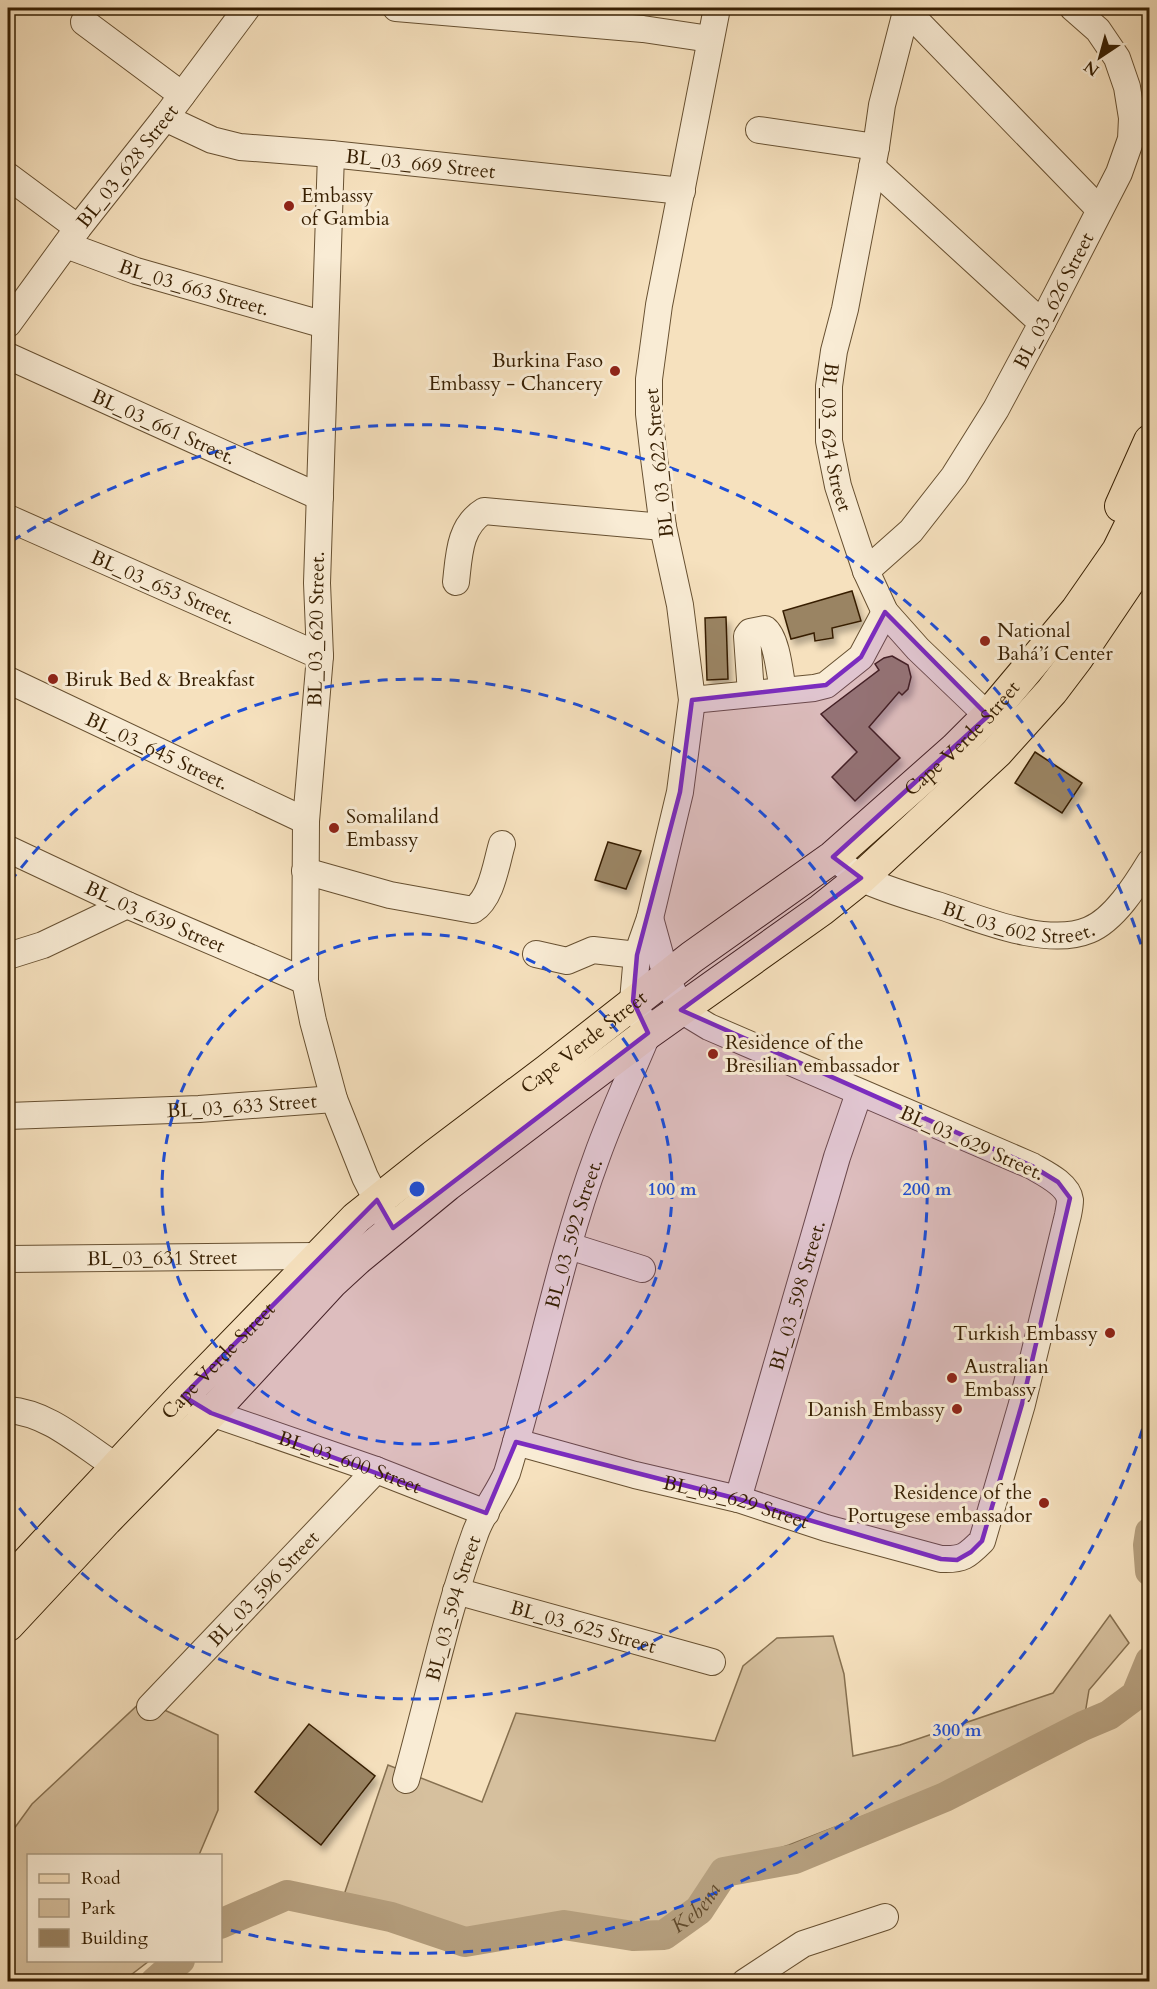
<svg xmlns="http://www.w3.org/2000/svg" width="1157" height="1989" viewBox="0 0 1157 1989" font-family="Cardo,serif">
	<style>
		.green { fill: #d6c09e; stroke: #867050; stroke-width: 1.5 }
		.lines { fill: none; stroke-linecap: round; stroke-linejoin: round }
		.river { stroke: #b59f7e; stroke-width: 30 }
		.building { fill: #9a8464; stroke: #371f02; stroke-width: 1.5; filter: url(#shadow) }
		.minor-casing { stroke: #675031; stroke-width: 28 }
		.major-casing { stroke: #371f02; stroke-width: 34 }
		.minor { stroke: #f9ecd5; stroke-width: 26 }
		.major { stroke: #f6e1be; stroke-width: 32 }
		.marked { fill: #7b2cbf; fill-opacity: 0.2; stroke: #7b2cbf; stroke-width: 4.5; stroke-linejoin: round }
		.ring { fill: none; stroke: #1d4ed8; stroke-width: 3; stroke-dasharray: 10 8 }
		.poi-dot { fill: #8f2418; stroke: #f9ecd5; stroke-width: 2 }
		.labels { text-anchor: middle; dominant-baseline: central; stroke-width: 6; stroke-linejoin: round; paint-order: stroke }
		.street-label { font-size: 20px; fill: #371f02; stroke: #f9ecd5 }
		.poi-label { font-size: 20px; fill: #371f02; stroke: #f9ecd5; text-anchor: start }
		.water-label { font-size: 21px; font-style: italic; fill: #634c2d; stroke: #f9ecd5 }
		.centre { fill: #1d4ed8; stroke: #f9ecd5; stroke-width: 3 }
		.ring-label { font-size: 18px; text-anchor: middle; font-weight: bold; fill: #1d4ed8; stroke: #f9ecd5; stroke-width: 6; stroke-linejoin: round; paint-order: stroke }
	</style>
	<defs>
		<filter id="shadow"><feDropShadow dx="3.5" dy="6" stdDeviation="3" flood-color="#0004"/></filter>
	</defs>
	<rect width="100%" height="100%" fill="#f6e1be"/>
	<filter id="stains"><feTurbulence type="fractalNoise" baseFrequency=".00333" numOctaves="4"/><feColorMatrix values="0 0 0 0 .2 0 0 0 0 .09 0 0 0 0 .02 0 0 0 .5 -.17"/></filter>
	<radialGradient id="worn" r=".72"><stop offset=".6" stop-color="#630" stop-opacity="0"/><stop offset="1" stop-color="#630" stop-opacity=".3"/></radialGradient>
	<path class="green" d="M 1110,1615 L 1129,1643 L 1089,1690 L 1085,1714 L 975,1770 L 889,1806 L 789,1845 L 718,1868 L 692,1905 L 660,1925 L 629,1925 L 562,1913 L 464,1930 L 388,1904 L 344,1895 L 388,1765 L 482,1802 L 516,1713 L 715,1741 L 743,1666 L 777,1638 L 833,1636 L 844,1674 L 853,1756 L 900,1745 L 1053,1693 Z
		M 143,1700 L 218,1735 L 218,1810 L 199,1855 L 28,1856 L 28,1960 L 149,1961 L 123,1981 L 8,1982 L 8,1837 L 32,1804 Z"/>
	<g class="lines">
		<g class="river">
			<path d="M 1150,1532 L 1148,1545 L 1150,1571"/>
			<path id="s1" d="M 220,1924 L 287,1895 L 391,1917 L 465,1942 L 564,1925 L 633,1936 L 664,1935 L 699,1910 L 724,1872 L 795,1859 L 945,1797 L 1083,1726 L 1109,1715 L 1136,1695 L 1150,1661"/>
			<path d="M 155,1982 L 180,1960"/>
		</g>
	</g>
	<path class="building" d="M 852,591 L 861,621 L 832,628 L 833,638 L 815,641 L 814,633 L 791,639 L 783,611 Z
		M 726,617 L 728,679 L 707,680 L 705,618 Z
		M 892,656 L 908,665 L 911,677 L 908,689 L 902,695 L 899,692 L 869,727 L 900,758 L 855,801 L 832,777 L 857,752 L 821,714 L 879,670 L 875,664 L 884,658 Z
		M 1035,752 L 1082,783 L 1062,813 L 1015,783 Z
		M 608,842 L 641,851 L 626,889 L 595,880 Z
		M 309,1724 L 375,1776 L 321,1845 L 255,1792 Z"/>
	<g class="lines">
		<defs>
			<g id="minor">
				<path d="M 396,8 L 643,29 L 710,39"/>
				<path id="s2" d="M 907,8 L 882,105 L 876,147 L 845,309 L 834,351 L 829,386 L 829,441 L 838,486 L 849,520 L 866,571 L 885,612 L 918,649 L 988,716"/>
				<path d="M 907,11 L 1099,209"/>
				<path d="M 84,22 L 182,95"/>
				<path id="s3" d="M 165,118 L 212,140 L 240,147 L 331,154 L 682,191"/>
				<path d="M 759,130 L 876,147"/>
				<path d="M 331,154 L 317,583 L 320,656 L 306,821 L 305,981 L 313,1021 L 334,1099 L 365,1177 L 385,1216"/>
				<path d="M 872,167 L 1042,323"/>
				<path d="M 8,176 L 78,228"/>
				<path id="s4" d="M 66,245 L 136,271 L 325,325"/>
				<path id="s5" d="M 8,324 L 78,228 L 165,118 L 247,8"/>
				<path id="s6" d="M 8,356 L 320,497"/>
				<path id="s7" d="M 8,518 L 320,656"/>
				<path id="s8" d="M 866,571 L 911,531 L 954,476 L 996,409 L 1042,323 L 1119,173 L 1131,139 L 1132,118 L 1127,87 L 1117,58 L 1098,30 L 1073,8"/>
				<path d="M 456,582 C 459,556 459,526 484,511 L 663,527"/>
				<path id="s9" d="M 8,680 L 306,821"/>
				<path d="M 751,694 L 747,636 L 750,632 L 765,629 C 777,638 780,675 783,691"/>
				<path d="M 692,700 L 814,688 L 826,685 L 861,657 L 885,612"/>
				<path id="s10" d="M 8,849 L 127,905 L 305,981"/>
				<path id="s11" d="M 833,857 C 843,864 852,873 863,879 C 886,890 912,897 937,905 C 978,918 1046,948 1089,930 C 1114,920 1136,885 1150,862"/>
				<path d="M 305,871 L 390,895 L 473,910 C 492,898 496,864 502,844"/>
				<path d="M 536,954 L 567,961 L 593,950 L 637,955"/>
				<path d="M 8,956 L 43,945 L 127,905"/>
				<path id="s12" d="M 8,1116 L 199,1109 L 334,1099"/>
				<path d="M 569,1246 L 642,1269"/>
				<path id="s13" d="M 8,1259 L 318,1256"/>
				<path id="s14" d="M 183,1396 L 211,1413 L 376,1470 L 486,1513"/>
				<path d="M 8,1410 C 50,1413 82,1445 117,1467"/>
				<path id="s15" d="M 516,1442 L 635,1475 L 738,1499 L 826,1528 L 941,1559 C 963,1560 967,1556 982,1541 L 1022,1404 L 1068,1215 C 1069,1210 1070,1204 1070,1200 C 1068,1184 1044,1173 1032,1166 L 709,1027 L 681,1010 L 666,976 L 650,918"/>
				<path id="s16" d="M 738,1499 L 837,1157 L 859,1093"/>
				<path id="s17" d="M 456,1591 L 712,1662"/>
				<path id="s18" d="M 150,1707 L 376,1470"/>
				<path id="s19" d="M 406,1780 C 429,1698 446,1614 475,1534 C 482,1513 498,1494 507,1473 C 539,1368 559,1259 597,1156 C 612,1114 631,1074 648,1033 L 633,1001 L 637,955 L 650,918 L 680,792 L 692,700 L 680,605 L 663,527 L 654,458 L 649,414 L 649,379 L 659,305 L 717,8"/>
				<path d="M 745,1982 L 803,1944 L 885,1917"/>
			</g>
			<g id="major">
				<path d="M 1121,506 L 1150,441"/>
				<path id="s20" d="M 8,1583 L 183,1396 L 356,1218 L 434,1156 L 548,1070 L 692,957 L 833,857 L 955,749 L 988,716 L 1077,610 L 1118,551 L 1150,486"/>
				<path d="M 8,1625 L 106,1520 L 211,1413 L 332,1282 L 357,1259 L 447,1185 L 648,1033 L 821,910 L 861,878 L 997,752 L 1052,691 L 1077,658 L 1135,572 L 1139,553 L 1150,531"/>
			</g>
		</defs>
		<use href="#minor" class="minor-casing"/>
		<use href="#major" class="major-casing"/>
		<use href="#minor" class="minor"/>
		<use href="#major" class="major"/>
	</g>
	<path class="marked" d="M 885,612 L 988,716 L 833,857 L 861,878 L 681,1010 L 1032,1166 L 1058,1182 L 1070,1198 L 1022,1404 L 982,1541 L 971,1552 L 957,1560 L 941,1559 L 738,1499 L 516,1442 L 486,1513 L 211,1413 L 183,1396 L 377,1200 L 393,1228 L 648,1033 L 633,1001 L 637,955 L 680,792 L 692,700 L 826,685 L 861,657 Z"/>
	<g class="ring">
		<circle cx="417" cy="1189" r="255"/>
		<path d="M10 882A510 510 0 1 1 10 1496"/>
		<path d="M1148 1412A764 764 0 0 1 226 1929M12 541A764 764 0 0 1 1148 966"/>
	</g>
	<g class="poi-dot">
		<circle cx="289" cy="206" r="6"/>
		<circle cx="615" cy="371" r="6"/>
		<circle cx="985" cy="641" r="6"/>
		<circle cx="53" cy="679" r="6"/>
		<circle cx="334" cy="828" r="6"/>
		<circle cx="713" cy="1054" r="6"/>
		<circle cx="1110" cy="1333" r="6"/>
		<circle cx="952" cy="1378" r="6"/>
		<circle cx="957" cy="1409" r="6"/>
		<circle cx="1044" cy="1503" r="6"/>
	</g>
	<g class="labels">
		<g class="street-label">
			<text stroke="none"><textPath href="#s3" startOffset="262">BL_03_669 Street</textPath></text>
			<text stroke="none"><textPath href="#s5" startOffset="198">BL_03_628 Street</textPath></text>
			<text stroke="none"><textPath href="#s4" startOffset="135">BL_03_663 Street.</textPath></text>
			<text stroke="none"><textPath href="#s8" startOffset="332">BL_03_626 Street</textPath></text>
			<text stroke="none"><textPath href="#s6" startOffset="171">BL_03_661 Street.</textPath></text>
			<text stroke="none"><textPath href="#s2" startOffset="438">BL_03_624 Street</textPath></text>
			<text transform="translate(659 463) rotate(-96)">BL_03_622 Street</text>
			<text stroke="none"><textPath href="#s7" startOffset="170">BL_03_653 Street.</textPath></text>
			<text transform="translate(316 629) rotate(-89)">BL_03_620 Street.</text>
			<text stroke="none"><textPath href="#s20" startOffset="1278">Cape Verde Street</textPath></text>
			<text stroke="none"><textPath href="#s9" startOffset="165">BL_03_645 Street.</textPath></text>
			<text stroke="none"><textPath href="#s11" startOffset="200">BL_03_602 Street.</textPath></text>
			<text stroke="none"><textPath href="#s10" startOffset="162">BL_03_639 Street</textPath></text>
			<text stroke="none"><textPath href="#s20" startOffset="792">Cape Verde Street</textPath></text>
			<text stroke="none"><textPath href="#s12" startOffset="234">BL_03_633 Street</textPath></text>
			<text transform="translate(972 1143) rotate(24)">BL_03_629 Street.</text>
			<text stroke="none"><textPath href="#s19" startOffset="573">BL_03_592 Street.</textPath></text>
			<text stroke="none"><textPath href="#s13" startOffset="154">BL_03_631 Street</textPath></text>
			<text stroke="none"><textPath href="#s16" startOffset="212">BL_03_598 Street.</textPath></text>
			<text stroke="none"><textPath href="#s20" startOffset="306">Cape Verde Street</textPath></text>
			<text stroke="none"><textPath href="#s14" startOffset="180">BL_03_600 Street</textPath></text>
			<text stroke="none"><textPath href="#s15" startOffset="228">BL_03_629 Street</textPath></text>
			<text stroke="none"><textPath href="#s18" startOffset="164">BL_03_596 Street</textPath></text>
			<text stroke="none"><textPath href="#s19" startOffset="178">BL_03_594 Street</textPath></text>
			<text stroke="none"><textPath href="#s17" startOffset="132">BL_03_625 Street</textPath></text>
		</g>
		<g class="poi-label">
			<text x="301" y="195">Embassy<tspan x="301" dy="23">of Gambia</tspan></text>
			<text x="603" y="360" text-anchor="end">Burkina Faso<tspan x="603" dy="23">Embassy - Chancery</tspan></text>
			<text x="997" y="630">National<tspan x="997" dy="23">Bahá’í Center</tspan></text>
			<text x="65" y="679">Biruk Bed &amp; Breakfast</text>
			<text x="346" y="816">Somaliland<tspan x="346" dy="23">Embassy</tspan></text>
			<text x="725" y="1042">Residence of the<tspan x="725" dy="23">Bresilian embassador</tspan></text>
			<text x="1098" y="1333" text-anchor="end">Turkish Embassy</text>
			<text x="964" y="1366">Australian<tspan x="964" dy="23">Embassy</tspan></text>
			<text x="945" y="1409" text-anchor="end">Danish Embassy</text>
			<text x="1032" y="1492" text-anchor="end">Residence of the<tspan x="1032" dy="23">Portugese embassador</tspan></text>
		</g>
		<g class="water-label">
			<text stroke="none"><textPath href="#s1" startOffset="501">Kebena</textPath></text>
		</g>
	</g>
	<circle cx="417" cy="1189" r="9" class="centre"/>
	<g class="ring-label">
		<text x="672" y="1195">100 m</text>
		<text x="927" y="1195">200 m</text>
		<text x="957" y="1736">300 m</text>
	</g>
	<rect width="1157" height="1989" fill="none" stroke="#f6e1be" stroke-width="30"/>
	<rect x="9" y="9" width="1139" height="1971" fill="none" stroke="#371f02" stroke-width="3"/>
	<rect x="15" y="15" width="1127" height="1959" fill="none" stroke="#371f02" stroke-width="1.5"/>
	<rect x="27" y="1854" width="195" height="108" fill="#f9ecd5" stroke="#ab9a81" stroke-width="1.5"/>
	<rect x="39" y="1874" width="30" height="9" fill="#f6e1be" stroke="#ab9a81" stroke-width="1.5"/>
	<text x="81" y="1884" font-size="18" fill="#371f02">Road</text>
	<rect x="39" y="1899" width="30" height="18" fill="#d6c09e" stroke="#ab9a81" stroke-width="1.5"/>
	<text x="81" y="1914" font-size="18" fill="#371f02">Park</text>
	<rect x="39" y="1929" width="30" height="18" fill="#9a8464" stroke="#ab9a81" stroke-width="1.5"/>
	<text x="81" y="1944" font-size="18" fill="#371f02">Building</text>
	<g transform="translate(1100 57) rotate(216)" stroke="#f9ecd5" stroke-width="4.5" paint-order="stroke">
	<path d="M0-4.5L10 22L0 15L-10 22Z" fill="#371f02"/>
	<text y="-9" font-size="16" font-weight="bold" text-anchor="middle" fill="#371f02">N</text>
	</g>
	<rect width="100%" height="100%" filter="url(#stains)"/>
	<rect width="100%" height="100%" fill="url(#worn)"/>
</svg>
